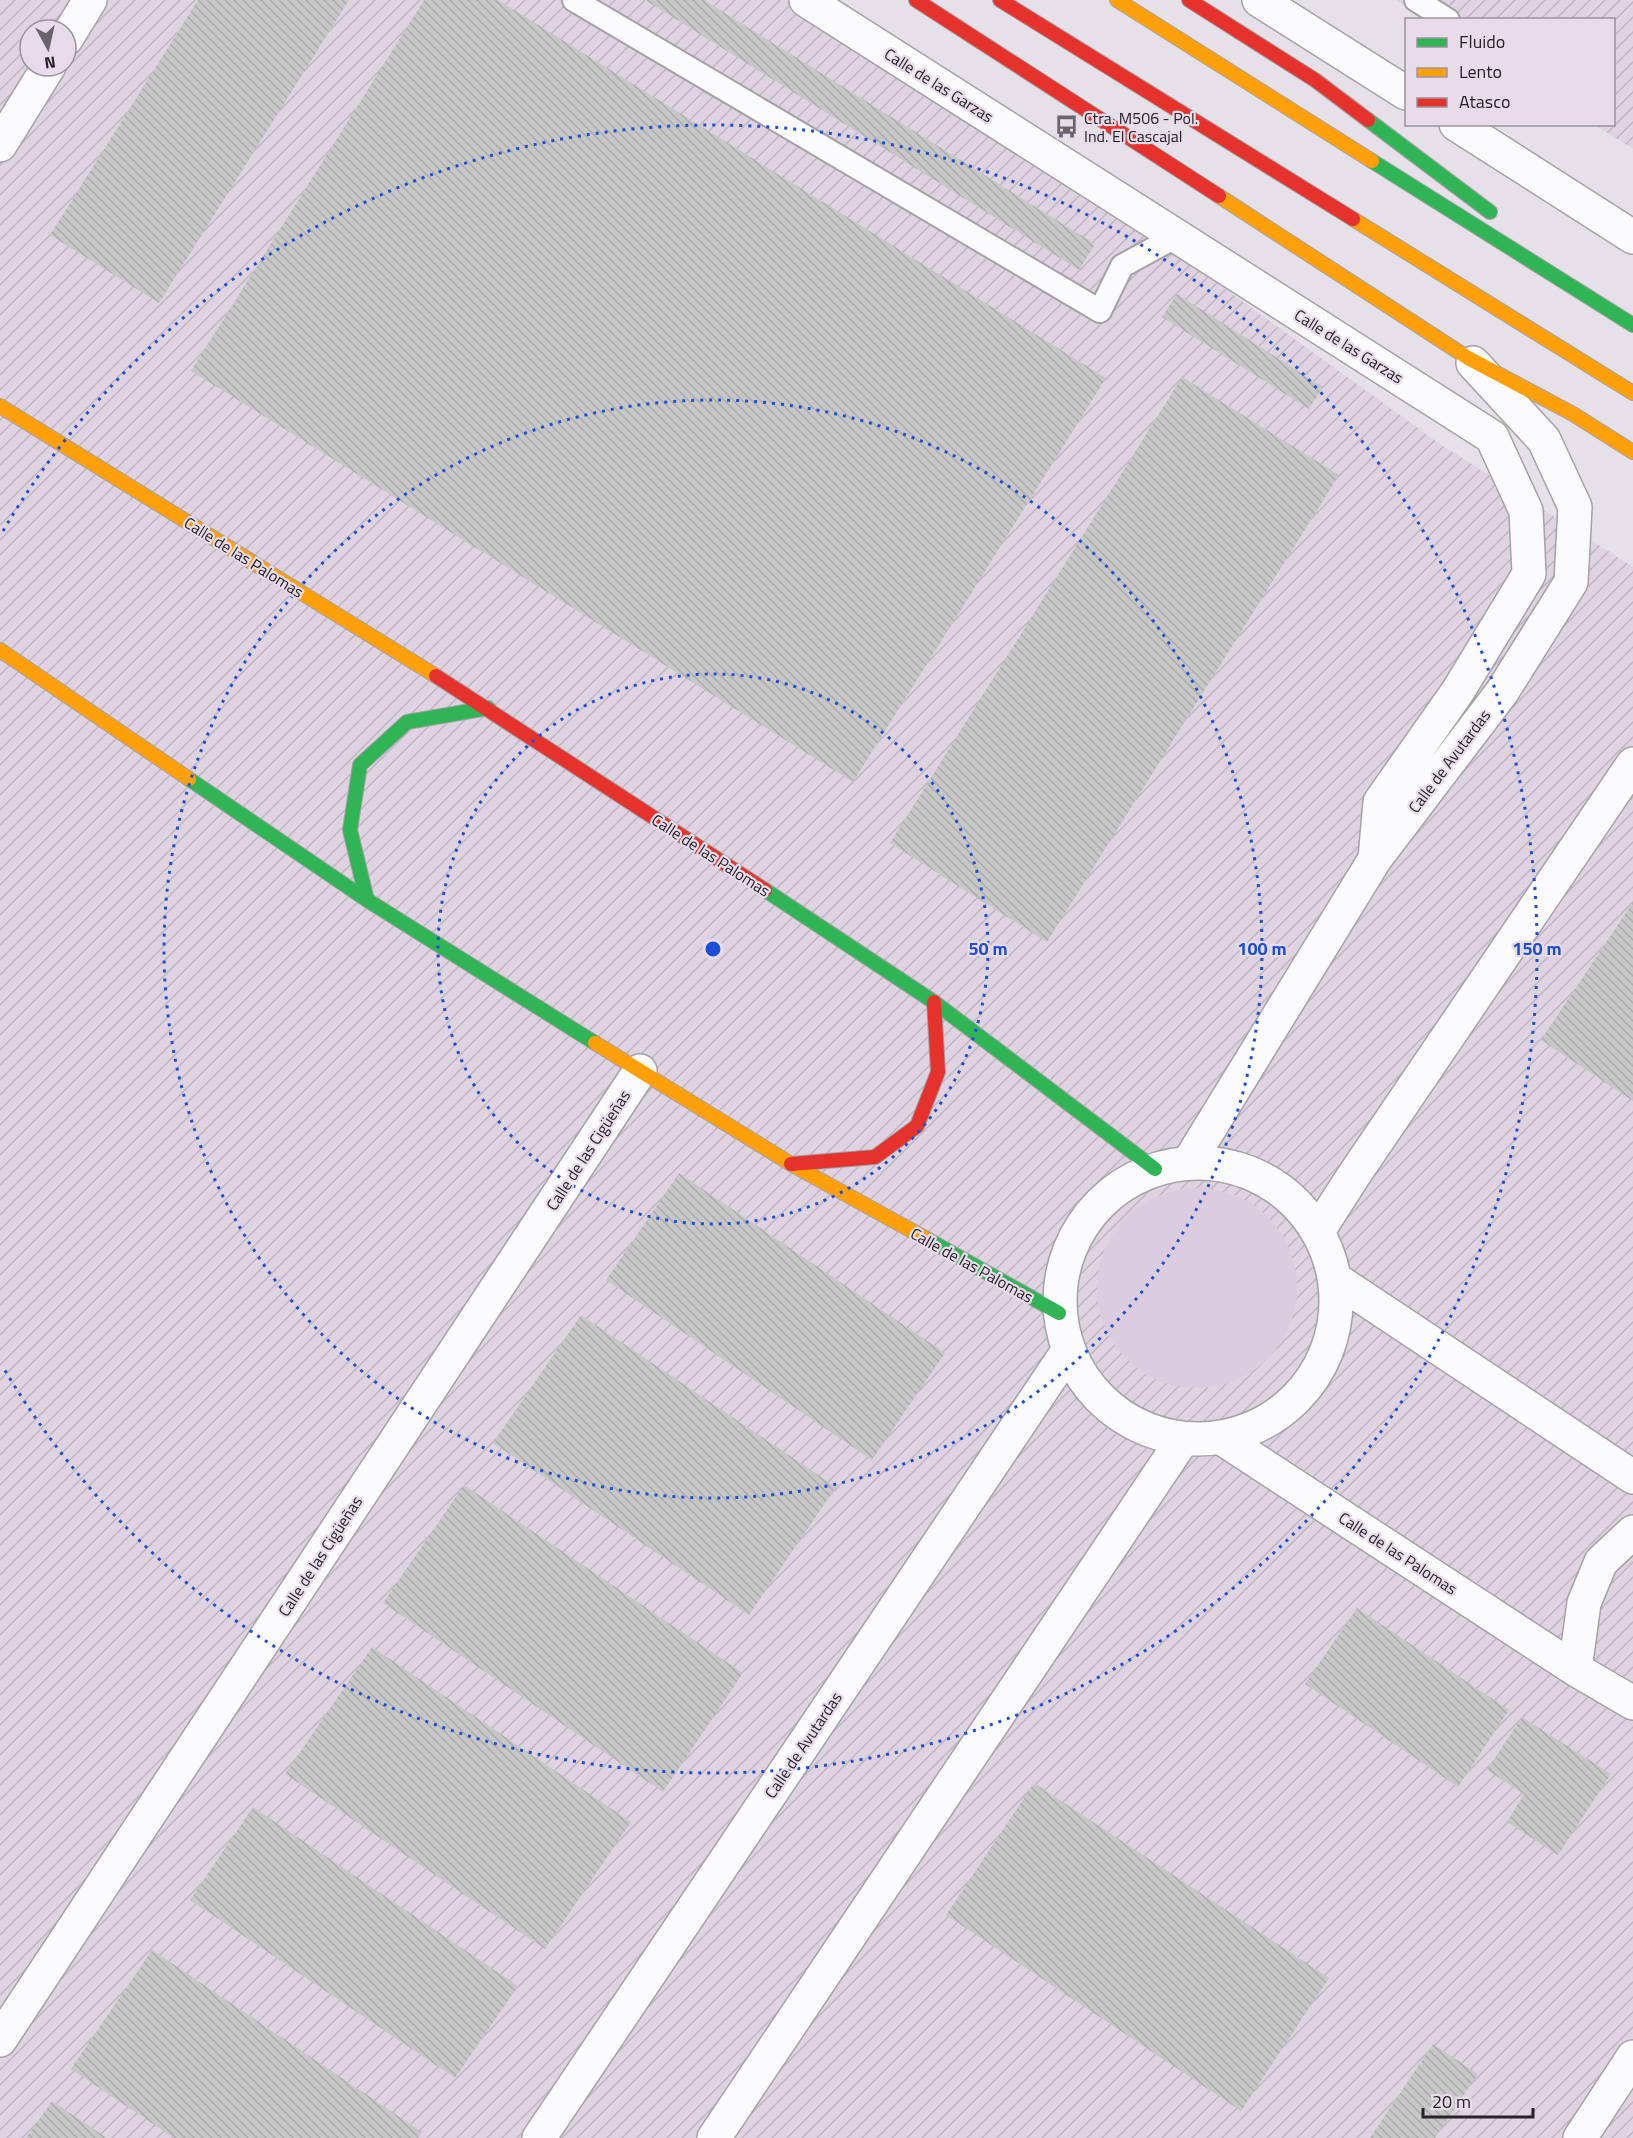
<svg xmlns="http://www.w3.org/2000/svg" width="1633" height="2138" viewBox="0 0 1633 2138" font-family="'Titillium Web',sans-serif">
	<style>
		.industrial { fill: url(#industrial-furrows); fill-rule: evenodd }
		.green { fill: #dcccdf }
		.building { fill: url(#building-back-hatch) }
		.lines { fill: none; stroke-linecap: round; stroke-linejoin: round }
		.lane-casing { stroke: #a5a1a7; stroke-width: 26 }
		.street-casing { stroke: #a5a1a7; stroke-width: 36 }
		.fast-casing { stroke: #a5a1a7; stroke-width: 16 }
		.slow-casing { stroke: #a5a1a7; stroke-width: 16 }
		.jam-casing { stroke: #a5a1a7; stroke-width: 16 }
		.lane { stroke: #fbfafc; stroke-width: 22 }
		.street { stroke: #fbfafc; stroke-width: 33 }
		.fast { stroke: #30b455; stroke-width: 14 }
		.slow { stroke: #ff9f0a; stroke-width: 14 }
		.jam { stroke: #e5322d; stroke-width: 14 }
		.ring { fill: none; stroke: #1d4ed8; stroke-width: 3; stroke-dasharray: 3 6 }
		.labels { text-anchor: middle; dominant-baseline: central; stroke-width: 4.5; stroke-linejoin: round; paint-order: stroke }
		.street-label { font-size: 16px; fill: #262227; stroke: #e8dceb }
		.poi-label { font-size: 16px; fill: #262227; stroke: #e8dceb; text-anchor: start }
		.centre { fill: #1d4ed8; stroke: #e8dceb; stroke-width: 3 }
		.ring-label { font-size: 18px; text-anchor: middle; font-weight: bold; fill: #1d4ed8; stroke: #e8dceb; stroke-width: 4.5; stroke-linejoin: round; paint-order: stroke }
	</style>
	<defs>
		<pattern id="industrial-furrows" width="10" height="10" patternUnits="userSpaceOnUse" patternTransform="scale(1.5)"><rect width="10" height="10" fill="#dfd3e2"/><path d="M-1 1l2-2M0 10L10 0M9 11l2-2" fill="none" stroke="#bfb5c2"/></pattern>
		<pattern id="building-back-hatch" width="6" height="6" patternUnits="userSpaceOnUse" patternTransform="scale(1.5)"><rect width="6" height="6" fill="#c8c7c8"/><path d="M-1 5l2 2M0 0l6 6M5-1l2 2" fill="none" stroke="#acabac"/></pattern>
	</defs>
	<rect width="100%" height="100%" fill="#e6e0e8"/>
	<path class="industrial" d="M 0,0 L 825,0 L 1440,444 L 1633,567 L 1633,2138 L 0,2138 ZM 30,30 L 66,30 L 66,66 L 30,66 Z
		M 1396,0 L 1633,0 L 1633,149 L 1595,125 L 1614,124 L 1614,20 L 1427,19 Z"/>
	<path class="green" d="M1097 1288a100 100 0 1 1 200 0a100 100 0 1 1-200 0Z"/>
	<path class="building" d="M 198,0 L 349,0 L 159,303 L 50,235 Z
		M 424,0 L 498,0 L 1106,378 L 853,782 L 191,371 Z
		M 645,0 L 704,0 L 1095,244 L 1079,270 Z
		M 1177,294 L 1323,387 L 1309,409 L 1162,317 Z
		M 1182,377 L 1339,475 L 1047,942 L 890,843 Z
		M 1633,902 L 1633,1101 L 1541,1040 Z
		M 679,1173 L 945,1353 L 872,1460 L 606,1280 Z
		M 581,1315 L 836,1487 L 749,1615 L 493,1443 Z
		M 464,1485 L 743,1673 L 663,1792 L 383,1603 Z
		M 1357,1608 L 1509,1710 L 1458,1787 L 1305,1684 Z
		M 372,1647 L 631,1822 L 545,1949 L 285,1774 Z
		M 1522,1717 L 1611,1774 L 1558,1855 L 1507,1822 L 1524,1794 L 1487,1770 Z
		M 1034,1783 L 1329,1978 L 1241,2111 L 946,1915 Z
		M 253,1807 L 518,1986 L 455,2078 L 190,1900 Z
		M 152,1950 L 422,2132 L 418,2138 L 174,2138 L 71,2069 Z
		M 1433,2044 L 1478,2074 L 1435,2138 L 1370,2138 Z
		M 52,2101 L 107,2138 L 26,2138 Z"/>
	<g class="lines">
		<defs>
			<path id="lane" d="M 574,0 L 1100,311 L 1122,266 L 1177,236
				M 1416,0 L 1448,20"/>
			<path id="street" d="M 806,0 L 1492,437 L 1526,511 L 1529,574 L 1458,691 L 1380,802 L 1375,859
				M 1259,0 L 1406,93
				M 66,39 L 90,0
				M 1456,124 L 1633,237
				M 0,145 L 49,66
				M 1189,1162 L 1375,859 L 1502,692 L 1571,582 L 1575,507 L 1544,440 L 1473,363
				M1060 1301a138 138 0 1 1 276 0a138 138 0 1 1-276 0Z
				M 1318,1231 L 1354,1175 L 1633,764
				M 1335,1279 L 1633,1477
				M 1220,1437 L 1575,1669 L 1633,1703
				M 1575,1669 L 1584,1603 L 1601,1562 L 1633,1532
				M 0,2040 L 640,1071
				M 539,2138 L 1068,1351
				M 714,2138 L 1183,1439
				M 1580,2138 L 1633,2057"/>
			<path id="fast" d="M 1368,120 L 1490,212
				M 1372,161 L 1633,325
				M 189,779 L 367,900 L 595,1043
				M 765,890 L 934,1002 L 1155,1169
				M 367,900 L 350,830 L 360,765 L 407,722 L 488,708
				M 925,1238 L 1059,1313"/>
			<path id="slow" d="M 1117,0 L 1372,161
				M 1219,196 L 1468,358 L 1573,414 L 1633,452
				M 1353,219 L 1633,393
				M 0,406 L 436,676
				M 0,650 L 189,779
				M 595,1043 L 791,1164 L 925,1238"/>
			<path id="jam" d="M 916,0 L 1219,196
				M 1000,0 L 1353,219
				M 1189,0 L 1315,80 L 1368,120
				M 436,676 L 765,890
				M 791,1164 L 875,1157 L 917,1126 L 938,1072 L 934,1002"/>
		</defs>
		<use href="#lane" class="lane-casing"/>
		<use href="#street" class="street-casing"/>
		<use href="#fast" class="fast-casing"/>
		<use href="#slow" class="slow-casing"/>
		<use href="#jam" class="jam-casing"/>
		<use href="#lane" class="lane"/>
		<use href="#street" class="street"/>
		<use href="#fast" class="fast"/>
		<use href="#slow" class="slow"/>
		<use href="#jam" class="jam"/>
	</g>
	<g class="ring">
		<circle cx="713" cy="949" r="275"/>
		<circle cx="713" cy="949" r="549"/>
		<path d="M3 531A824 824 0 1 1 3 1367"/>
	</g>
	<defs>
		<symbol id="bus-bare" viewBox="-9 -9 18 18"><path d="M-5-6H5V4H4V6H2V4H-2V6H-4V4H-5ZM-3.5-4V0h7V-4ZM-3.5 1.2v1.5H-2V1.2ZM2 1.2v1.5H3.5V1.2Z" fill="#69646b" stroke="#e8dceb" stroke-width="2.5" paint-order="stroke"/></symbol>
	</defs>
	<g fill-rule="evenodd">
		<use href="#bus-bare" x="1050" y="110" width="33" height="33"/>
	</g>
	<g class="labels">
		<g class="street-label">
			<text transform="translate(939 85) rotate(32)">Calle de las Garzas</text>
			<text transform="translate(1349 346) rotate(32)">Calle de las Garzas</text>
			<text transform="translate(244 557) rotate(32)">Calle de las Palomas</text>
			<text transform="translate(1449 761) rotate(-53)">Calle de Avutardas</text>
			<text transform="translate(711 855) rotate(33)">Calle de las Palomas</text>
			<text transform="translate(588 1150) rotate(-57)">Calle de las Cigüeñas</text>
			<text transform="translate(972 1265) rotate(29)">Calle de las Palomas</text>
			<text transform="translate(1398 1553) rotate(33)">Calle de las Palomas</text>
			<text transform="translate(320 1556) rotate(-57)">Calle de las Cigüeñas</text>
			<text transform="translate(803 1745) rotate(-56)">Calle de Avutardas</text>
		</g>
		<g class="poi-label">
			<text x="1084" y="118">Ctra. M506 - Pol.<tspan x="1084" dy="18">Ind. El Cascajal</tspan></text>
		</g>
	</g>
	<circle cx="713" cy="949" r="9" class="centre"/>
	<g class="ring-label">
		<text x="988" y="955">50 m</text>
		<text x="1262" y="955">100 m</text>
		<text x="1537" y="955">150 m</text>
	</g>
	<rect x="1405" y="18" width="210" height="108" fill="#e8dceb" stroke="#9a929d" stroke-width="1.5"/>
	<rect x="1417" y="38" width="30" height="9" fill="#30b455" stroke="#9a929d" stroke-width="1.5"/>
	<text x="1459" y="48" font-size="18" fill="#262227">Fluido</text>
	<rect x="1417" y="68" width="30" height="9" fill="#ff9f0a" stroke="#9a929d" stroke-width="1.5"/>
	<text x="1459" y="78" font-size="18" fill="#262227">Lento</text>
	<rect x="1417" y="98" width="30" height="9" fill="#e5322d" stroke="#9a929d" stroke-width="1.5"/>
	<text x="1459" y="108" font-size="18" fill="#262227">Atasco</text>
	<g transform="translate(48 48) rotate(172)"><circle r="28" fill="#e8dceb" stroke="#9a929d" stroke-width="1.5"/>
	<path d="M0-4.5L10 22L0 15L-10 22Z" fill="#69646b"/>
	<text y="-9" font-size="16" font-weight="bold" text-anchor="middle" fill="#262227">N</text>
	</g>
	<path d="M1423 2108v9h110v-9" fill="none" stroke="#262227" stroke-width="3"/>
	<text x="1432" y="2108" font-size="18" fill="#262227" stroke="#e8dceb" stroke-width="4.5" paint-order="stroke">20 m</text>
</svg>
